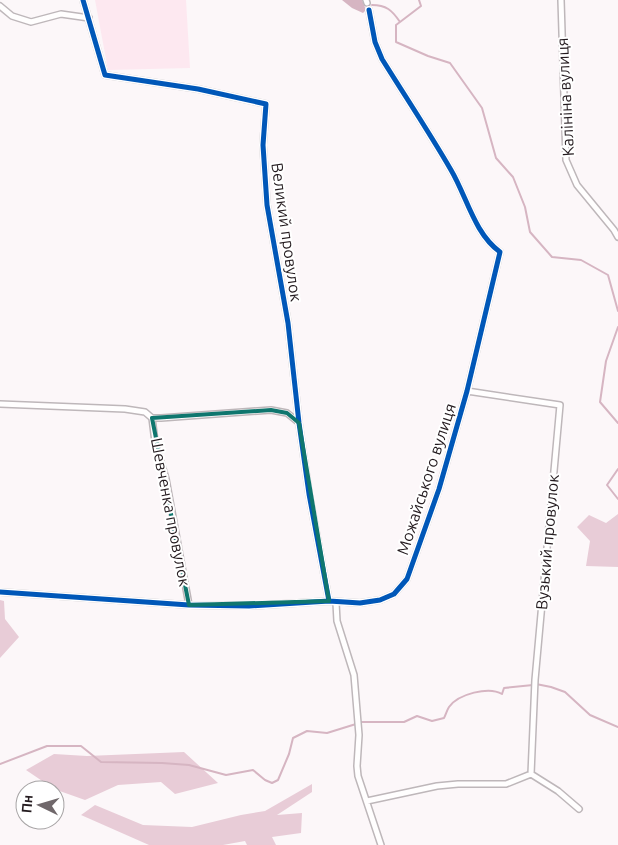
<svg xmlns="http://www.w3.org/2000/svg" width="618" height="845" viewBox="0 0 618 845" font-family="Ubuntu,sans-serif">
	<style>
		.green { fill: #fde8f0 }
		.forest { fill: #e8ccd7 }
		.water { fill: #d6b5c2 }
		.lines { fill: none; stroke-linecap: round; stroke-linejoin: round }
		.stream { stroke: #d6b5c2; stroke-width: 2 }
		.minor-casing { stroke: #beb7ba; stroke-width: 8 }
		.minor { stroke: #fffefe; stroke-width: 5 }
		.cycleway-casing { stroke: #fff; stroke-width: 8 }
		.cycleway { stroke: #0057b8; stroke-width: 5 }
		.marked { fill: none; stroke: #0f766e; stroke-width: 4; stroke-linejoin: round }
		.labels { text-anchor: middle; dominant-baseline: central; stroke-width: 4; stroke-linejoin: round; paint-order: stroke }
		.street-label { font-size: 16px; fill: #241b1f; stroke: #fff }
	</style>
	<rect width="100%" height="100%" fill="#fcf7f9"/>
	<path class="green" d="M 95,0 L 186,0 L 190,68 L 108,70 Z"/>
	<path class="forest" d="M 618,514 L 618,567 L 586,566 L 590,541 L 577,527 L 589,515 L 606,523 Z
		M 0,600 L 4,601 L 5,619 L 19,637 L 0,658 Z
		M 184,752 L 218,783 L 175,794 L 161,782 L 118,785 L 85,800 L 54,789 L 26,770 L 54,754 L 87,756 Z
		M 312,784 L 312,792 L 277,815 L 302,813 L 301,833 L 272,837 L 276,845 L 247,845 L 245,841 L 223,845 L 149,845 L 81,815 L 95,805 L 143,825 L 192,827 L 241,815 L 265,811 Z"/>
	<path class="water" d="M 342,0 L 362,0 L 366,10 L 363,13 L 352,8 Z"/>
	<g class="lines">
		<path class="stream" d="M 372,5 C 386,5 392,10 400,22 L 396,25 L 396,42 L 428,56 L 450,63 L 482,108 L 496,158 L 513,177 L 525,207 L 530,232 L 552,257 L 581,260 L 608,275 L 618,311
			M 400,22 L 421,6 L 419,0
			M 618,327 L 606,361 L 600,402 L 618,423
			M 618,469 L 607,485 L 618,499
			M 536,684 L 551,687 L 565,692 L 590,715 L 618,727
			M 361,722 L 404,722 L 417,716 L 432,721 L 444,718 C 446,714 447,710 449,707 C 458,694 489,686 502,694 L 504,688 L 533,685
			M 0,764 L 47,746 L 81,746 L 101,762 L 162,763 L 189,765 L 226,775 L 253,770 L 265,780 L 272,783 L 278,780 L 289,754 L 293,738 L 307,731 L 327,733 L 356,724"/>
		<defs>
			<path id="minor" d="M 83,0 L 105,75 L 198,89 L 266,104 L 263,145 L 267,205 L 288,323 L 299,423 L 309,494 L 329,601
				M 366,0 L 367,3
				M 561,0 L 566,160 L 577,185 L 614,230 L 618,237
				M 0,6 L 12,16 L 31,22 L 61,14 L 89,18
				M 0,404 L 125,409 L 145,412 L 152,418 L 161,418 L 271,410 L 287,413 L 298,422
				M 152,418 L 155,442 L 166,479 L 189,605
				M 0,592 L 189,605 L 249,606 L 329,601 L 360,603 L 380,600 L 394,594 L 407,579 L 439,489 L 467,391 L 500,252 C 474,233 467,197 451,170 C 429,132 405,96 382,59 L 375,42 L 369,10
				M 336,603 L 337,621 L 354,675 L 359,735 L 357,766 L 358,776 L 381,845
				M 531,774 L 558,791 L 579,809
				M 367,801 L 437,786 L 458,784 L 506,784 L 531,774 L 535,680 L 560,405 L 467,391"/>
		</defs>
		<use href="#minor" class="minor-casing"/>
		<use href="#minor" class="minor"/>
		<defs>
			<path id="cycleway" d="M 83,0 L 105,75 L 198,89 L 266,104 L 263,145 L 267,205 L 288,323 L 299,423 L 309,494 L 329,601
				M 0,592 L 189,605 L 249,606 L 329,601 L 360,603 L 380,600 L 394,594 L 407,579 L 439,489 L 467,391 L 500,252 C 474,233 467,197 451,170 C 429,132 405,96 382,59 L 375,42 L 369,10"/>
		</defs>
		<use href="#cycleway" class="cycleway-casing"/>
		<use href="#cycleway" class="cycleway"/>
	</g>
	<path class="marked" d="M 271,410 L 287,413 L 299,423 L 329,601 L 189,605 L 152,418 Z"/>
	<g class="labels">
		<g class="street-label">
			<text transform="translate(565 97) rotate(-93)">Калініна вулиця</text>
			<text transform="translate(287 232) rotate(82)">Великий провулок</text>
			<text transform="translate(426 479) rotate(-72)">Можайського вулиця</text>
			<text transform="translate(171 512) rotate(79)">Шевченка провулок</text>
			<text transform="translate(547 542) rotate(-85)">Вузький провулок</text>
		</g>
	</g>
	<g transform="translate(40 805) rotate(275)"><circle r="24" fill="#ffffff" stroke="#a7a4a5"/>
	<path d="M0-4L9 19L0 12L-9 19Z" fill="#70686b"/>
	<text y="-8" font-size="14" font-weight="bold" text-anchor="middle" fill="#241b1f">Пн</text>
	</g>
</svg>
